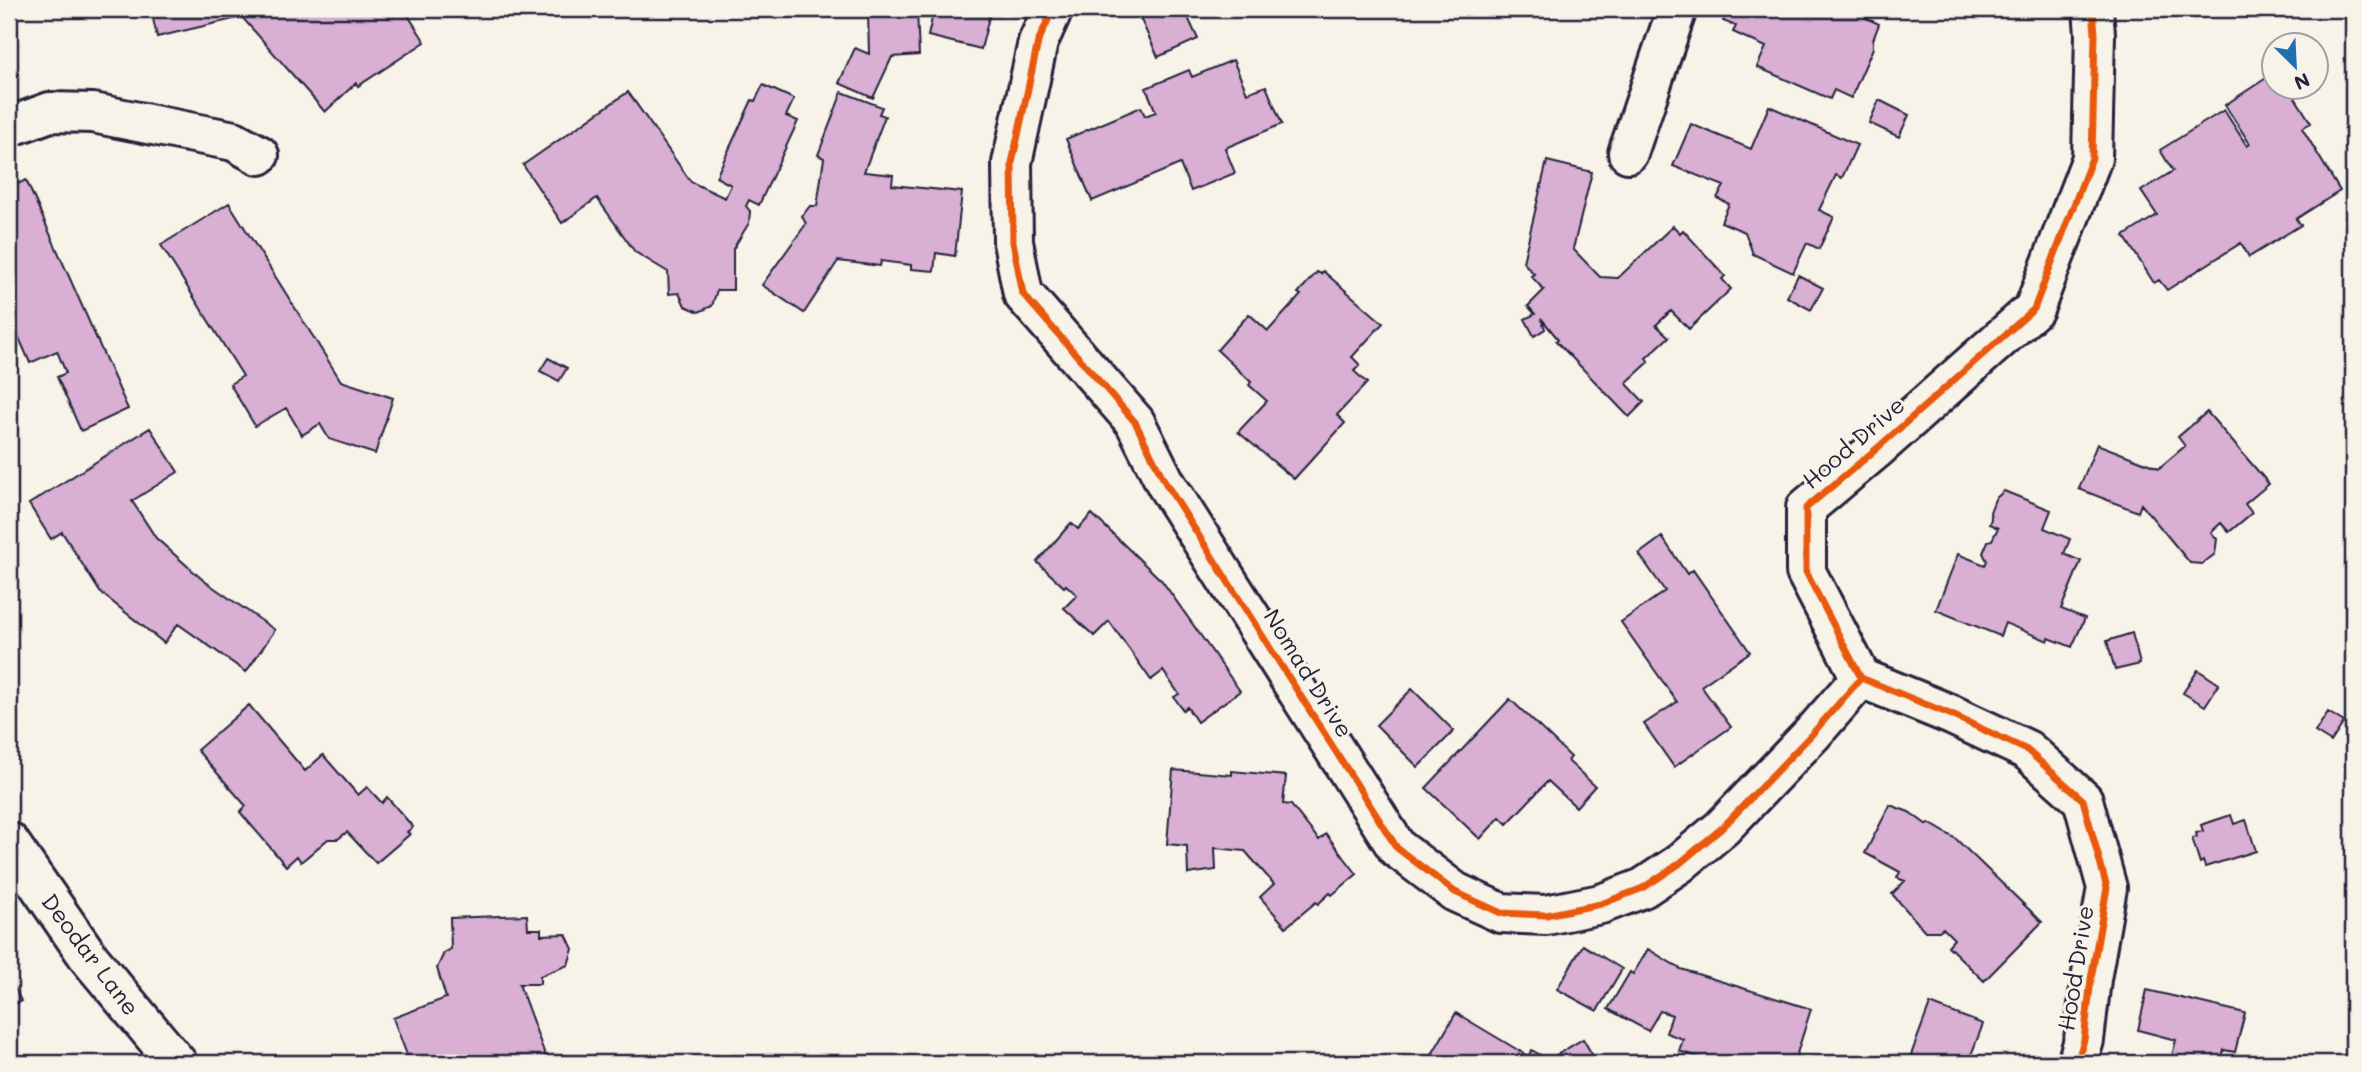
<svg xmlns="http://www.w3.org/2000/svg" width="2362" height="1072" viewBox="0 0 2362 1072" font-family="Mali,sans-serif">
	<style>
		.building { fill: #d9afd4; stroke: #22223b; stroke-width: 2 }
		.lines { fill: none; stroke-linecap: round; stroke-linejoin: round }
		.minor-casing { stroke: #22223b; stroke-width: 44 }
		.minor { stroke: #f7f3e8; stroke-width: 38 }
		.cycleway-casing { stroke: #f7f3e8; stroke-width: 11 }
		.cycleway { stroke: #e8590c; stroke-width: 7 }
		.labels { text-anchor: middle; dominant-baseline: central; stroke-width: 6; stroke-linejoin: round; paint-order: stroke }
		.street-label { font-size: 23px; fill: #22223b; stroke: #f7f3e8 }
	</style>
	<rect width="100%" height="100%" fill="#f7f3e8"/>
	<filter id="ink" filterUnits="userSpaceOnUse"><feTurbulence type="fractalNoise" baseFrequency=".0143" numOctaves="2"/><feDisplacementMap in="SourceGraphic" scale="14" xChannelSelector="R" yChannelSelector="G"/><feConvolveMatrix kernelMatrix="1 2 1 2 8 2 1 2 1" color-interpolation-filters="sRGB"/></filter>
	<g filter="url(#ink)">
		<path class="building" d="M 151,9 L 404,9 L 425,42 L 358,86 L 356,83 L 325,112 L 242,17 L 157,37 Z
			M 934,9 L 991,9 L 981,49 L 928,36 Z
			M 1136,9 L 1184,9 L 1198,39 L 1158,57 Z
			M 1729,9 L 1874,9 L 1873,11 L 1870,9 L 1866,18 L 1879,24 L 1873,40 L 1873,48 L 1851,98 L 1834,90 L 1830,99 L 1757,67 L 1766,47 L 1733,32 L 1736,26 L 1723,21 Z
			M 917,10 L 919,55 L 892,57 L 873,98 L 839,83 L 855,48 L 869,54 L 868,13 Z
			M 1233,60 L 1247,93 L 1266,86 L 1282,124 L 1225,148 L 1235,173 L 1191,191 L 1180,164 L 1092,201 L 1066,139 L 1141,107 L 1145,116 L 1156,112 L 1146,88 L 1189,70 L 1192,77 Z
			M 2274,73 L 2274,88 L 2289,88 L 2311,123 L 2302,128 L 2340,191 L 2296,219 L 2301,225 L 2249,257 L 2241,243 L 2167,290 L 2159,280 L 2154,283 L 2124,236 L 2157,215 L 2141,191 L 2173,171 L 2160,150 L 2224,110 L 2247,146 L 2250,144 L 2225,105 Z
			M 763,85 L 794,99 L 786,116 L 798,121 L 759,205 L 749,200 L 746,206 L 750,211 L 749,223 L 733,249 L 733,290 L 717,290 L 712,306 L 699,312 L 685,306 L 679,293 L 669,294 L 668,272 L 635,252 L 597,198 L 562,223 L 523,165 L 628,92 L 691,182 L 725,198 L 731,185 L 716,177 L 752,100 L 755,101 Z
			M 842,92 L 882,107 L 879,114 L 885,116 L 864,172 L 893,175 L 892,185 L 962,192 L 955,256 L 936,253 L 934,271 L 911,269 L 911,265 L 881,261 L 880,266 L 838,261 L 804,313 L 762,285 L 806,224 L 802,216 L 810,206 L 817,206 L 824,158 L 818,155 Z
			M 1879,100 L 1909,115 L 1899,137 L 1869,123 Z
			M 1769,106 L 1857,145 L 1842,178 L 1836,175 L 1819,210 L 1834,217 L 1819,249 L 1807,243 L 1793,273 L 1753,254 L 1745,232 L 1721,222 L 1729,204 L 1717,198 L 1724,186 L 1673,166 L 1691,124 L 1751,149 Z
			M 1547,161 L 1592,172 L 1573,249 L 1600,277 L 1618,278 L 1673,226 L 1680,233 L 1683,230 L 1725,276 L 1722,279 L 1731,289 L 1689,329 L 1671,311 L 1656,325 L 1669,337 L 1646,358 L 1649,362 L 1626,383 L 1644,402 L 1629,417 L 1556,341 L 1558,339 L 1541,318 L 1545,329 L 1534,336 L 1525,319 L 1535,314 L 1528,306 L 1544,290 L 1531,276 L 1534,274 L 1523,262 Z
			M 26,180 L 128,409 L 81,431 L 57,377 L 66,373 L 57,351 L 30,363 L 9,315 L 9,188 Z
			M 229,203 L 341,381 L 393,398 L 375,454 L 329,439 L 320,424 L 302,435 L 286,408 L 255,426 L 230,384 L 243,376 L 161,245 Z
			M 1323,271 L 1383,323 L 1352,357 L 1360,365 L 1354,371 L 1367,383 L 1337,415 L 1345,423 L 1294,479 L 1238,432 L 1267,401 L 1249,385 L 1251,382 L 1217,350 L 1249,314 L 1268,331 L 1301,295 L 1298,293 L 1317,272 L 1321,274 Z
			M 1798,275 L 1823,288 L 1811,310 L 1787,297 Z
			M 548,358 L 567,368 L 559,381 L 540,371 Z
			M 2207,412 L 2269,484 L 2245,504 L 2252,513 L 2229,532 L 2221,523 L 2211,532 L 2217,539 L 2215,554 L 2202,564 L 2190,563 L 2141,504 L 2138,512 L 2079,489 L 2097,444 L 2159,468 L 2185,446 L 2178,437 Z
			M 150,428 L 178,472 L 132,501 L 156,538 L 203,580 L 275,630 L 246,672 L 178,624 L 164,643 L 100,592 L 62,532 L 51,539 L 29,504 Z
			M 2004,491 L 2051,510 L 2044,528 L 2070,539 L 2064,554 L 2081,561 L 2061,609 L 2085,618 L 2072,647 L 2049,638 L 2048,641 L 2005,623 L 2000,636 L 1936,610 L 1958,554 L 1985,565 L 1987,561 L 1983,553 L 1988,541 L 1992,540 L 1998,528 L 1989,524 L 1991,519 L 1990,512 L 1995,499 Z
			M 1092,514 L 1162,581 L 1240,691 L 1197,722 L 1187,707 L 1183,710 L 1174,697 L 1179,694 L 1163,671 L 1151,680 L 1109,621 L 1094,636 L 1064,608 L 1077,595 L 1066,585 L 1064,587 L 1037,562 L 1071,523 L 1078,529 Z
			M 1662,537 L 1687,574 L 1693,570 L 1750,652 L 1701,686 L 1731,727 L 1674,767 L 1644,724 L 1677,702 L 1621,622 L 1665,591 L 1639,554 Z
			M 2132,633 L 2140,664 L 2115,670 L 2107,641 Z
			M 2198,670 L 2219,684 L 2205,706 L 2183,693 Z
			M 1412,689 L 1454,731 L 1418,767 L 1376,725 Z
			M 1510,699 L 1571,757 L 1568,761 L 1595,786 L 1576,807 L 1548,781 L 1507,824 L 1500,817 L 1480,839 L 1426,788 Z
			M 249,705 L 305,771 L 323,755 L 358,795 L 367,787 L 382,803 L 387,797 L 413,827 L 407,832 L 410,834 L 376,863 L 347,832 L 338,839 L 328,839 L 301,862 L 297,856 L 286,866 L 240,812 L 246,806 L 197,750 Z
			M 2328,712 L 2344,722 L 2331,742 L 2315,732 Z
			M 1173,770 L 1232,775 L 1232,771 L 1286,776 L 1283,804 L 1291,805 L 1319,840 L 1326,834 L 1357,874 L 1332,895 L 1330,893 L 1318,904 L 1316,902 L 1286,927 L 1260,897 L 1274,884 L 1245,851 L 1215,848 L 1216,870 L 1188,874 L 1187,846 L 1167,844 Z
			M 1890,805 L 1909,812 L 1927,825 L 1929,823 L 1956,839 L 2042,922 L 1984,981 L 1948,946 L 1954,939 L 1943,928 L 1939,931 L 1925,931 L 1892,894 L 1905,881 L 1897,878 L 1900,872 L 1865,853 Z
			M 2231,815 L 2234,824 L 2246,820 L 2256,851 L 2205,867 L 2203,861 L 2200,863 L 2192,838 L 2197,837 L 2196,833 L 2203,831 L 2201,825 Z
			M 527,915 L 528,929 L 541,929 L 541,935 L 566,934 L 573,949 L 568,965 L 540,976 L 540,984 L 519,984 L 548,1063 L 450,1063 L 447,1056 L 427,1063 L 410,1063 L 393,1018 L 446,998 L 437,968 L 444,953 L 451,949 L 450,918 Z
			M 1583,945 L 1622,969 L 1597,1011 L 1557,989 Z
			M 1648,949 L 1681,969 L 1811,1009 L 1794,1063 L 1717,1063 L 1679,1051 L 1683,1039 L 1666,1033 L 1672,1015 L 1660,1011 L 1648,1031 L 1608,1009 L 1630,972 L 1633,974 Z
			M 9,976 L 21,1001 L 9,1007 Z
			M 2147,990 L 2245,1013 L 2235,1052 L 2224,1050 L 2220,1063 L 2170,1063 L 2176,1040 L 2138,1030 Z
			M 1930,1004 L 1983,1024 L 1968,1063 L 1908,1063 Z
			M 1456,1013 L 1528,1056 L 1532,1050 L 1548,1060 L 1583,1039 L 1597,1063 L 1427,1063 Z"/>
		<g class="lines">
			<defs>
				<path id="minor" d="M 1053,9 L 1038,42 L 1012,163 L 1013,242 L 1023,294 L 1135,422 L 1166,484 L 1397,848 L 1455,892 L 1501,913 L 1546,915 L 1601,904 L 1643,888 L 1679,864 L 1722,828 L 1813,733 L 1861,678
					M 9,127 L 50,112 L 93,113 L 234,141 L 259,155
					M 1628,153 L 1677,9
					M 9,842 L 90,959 L 177,1063
					M 2077,1063 L 2084,1040 L 2091,979 L 2107,888 L 2083,800 L 2027,750 L 1952,715 L 1861,678 L 1806,572 L 1806,508 L 1874,451 L 2034,309 L 2092,158 L 2095,34 L 2093,9"/>
			</defs>
			<use href="#minor" class="minor-casing"/>
			<use href="#minor" class="minor"/>
			<defs>
				<path id="cycleway" d="M 1053,9 L 1038,42 L 1012,163 L 1013,242 L 1023,294 L 1135,422 L 1166,484 L 1397,848 L 1455,892 L 1501,913 L 1546,915 L 1601,904 L 1643,888 L 1679,864 L 1722,828 L 1813,733 L 1861,678
					M 2077,1063 L 2084,1040 L 2091,979 L 2107,888 L 2083,800 L 2027,750 L 1952,715 L 1861,678 L 1806,572 L 1806,508 L 1874,451 L 2034,309 L 2092,158 L 2095,34 L 2093,9"/>
			</defs>
			<use href="#cycleway" class="cycleway-casing"/>
			<use href="#cycleway" class="cycleway"/>
		</g>
	</g>
	<g class="labels">
		<g class="street-label">
			<text transform="translate(1853 442) rotate(-41)">Hood Drive</text>
			<text transform="translate(1309 673) rotate(58)">Nomad Drive</text>
			<text transform="translate(91 954) rotate(53)">Deodar Lane</text>
			<text transform="translate(2075 968) rotate(-81)">Hood Drive</text>
		</g>
	</g>
	<rect width="2362" height="1072" fill="none" stroke="#f7f3e8" stroke-width="35"/>
	<rect x="18" y="18" width="2327" height="1037" fill="none" stroke="#22223b" stroke-width="2.5" filter="url(#ink)"/>
	<g transform="translate(2295 66) rotate(156)"><circle r="33" fill="#f7f3e8" stroke="#a29fa3" stroke-width="2"/>
	<path d="M0-5L12 26L0 18L-12 26Z" fill="#1f6fb2"/>
	<text y="-10" font-size="19" font-weight="bold" text-anchor="middle" fill="#22223b">N</text>
	</g>
</svg>
